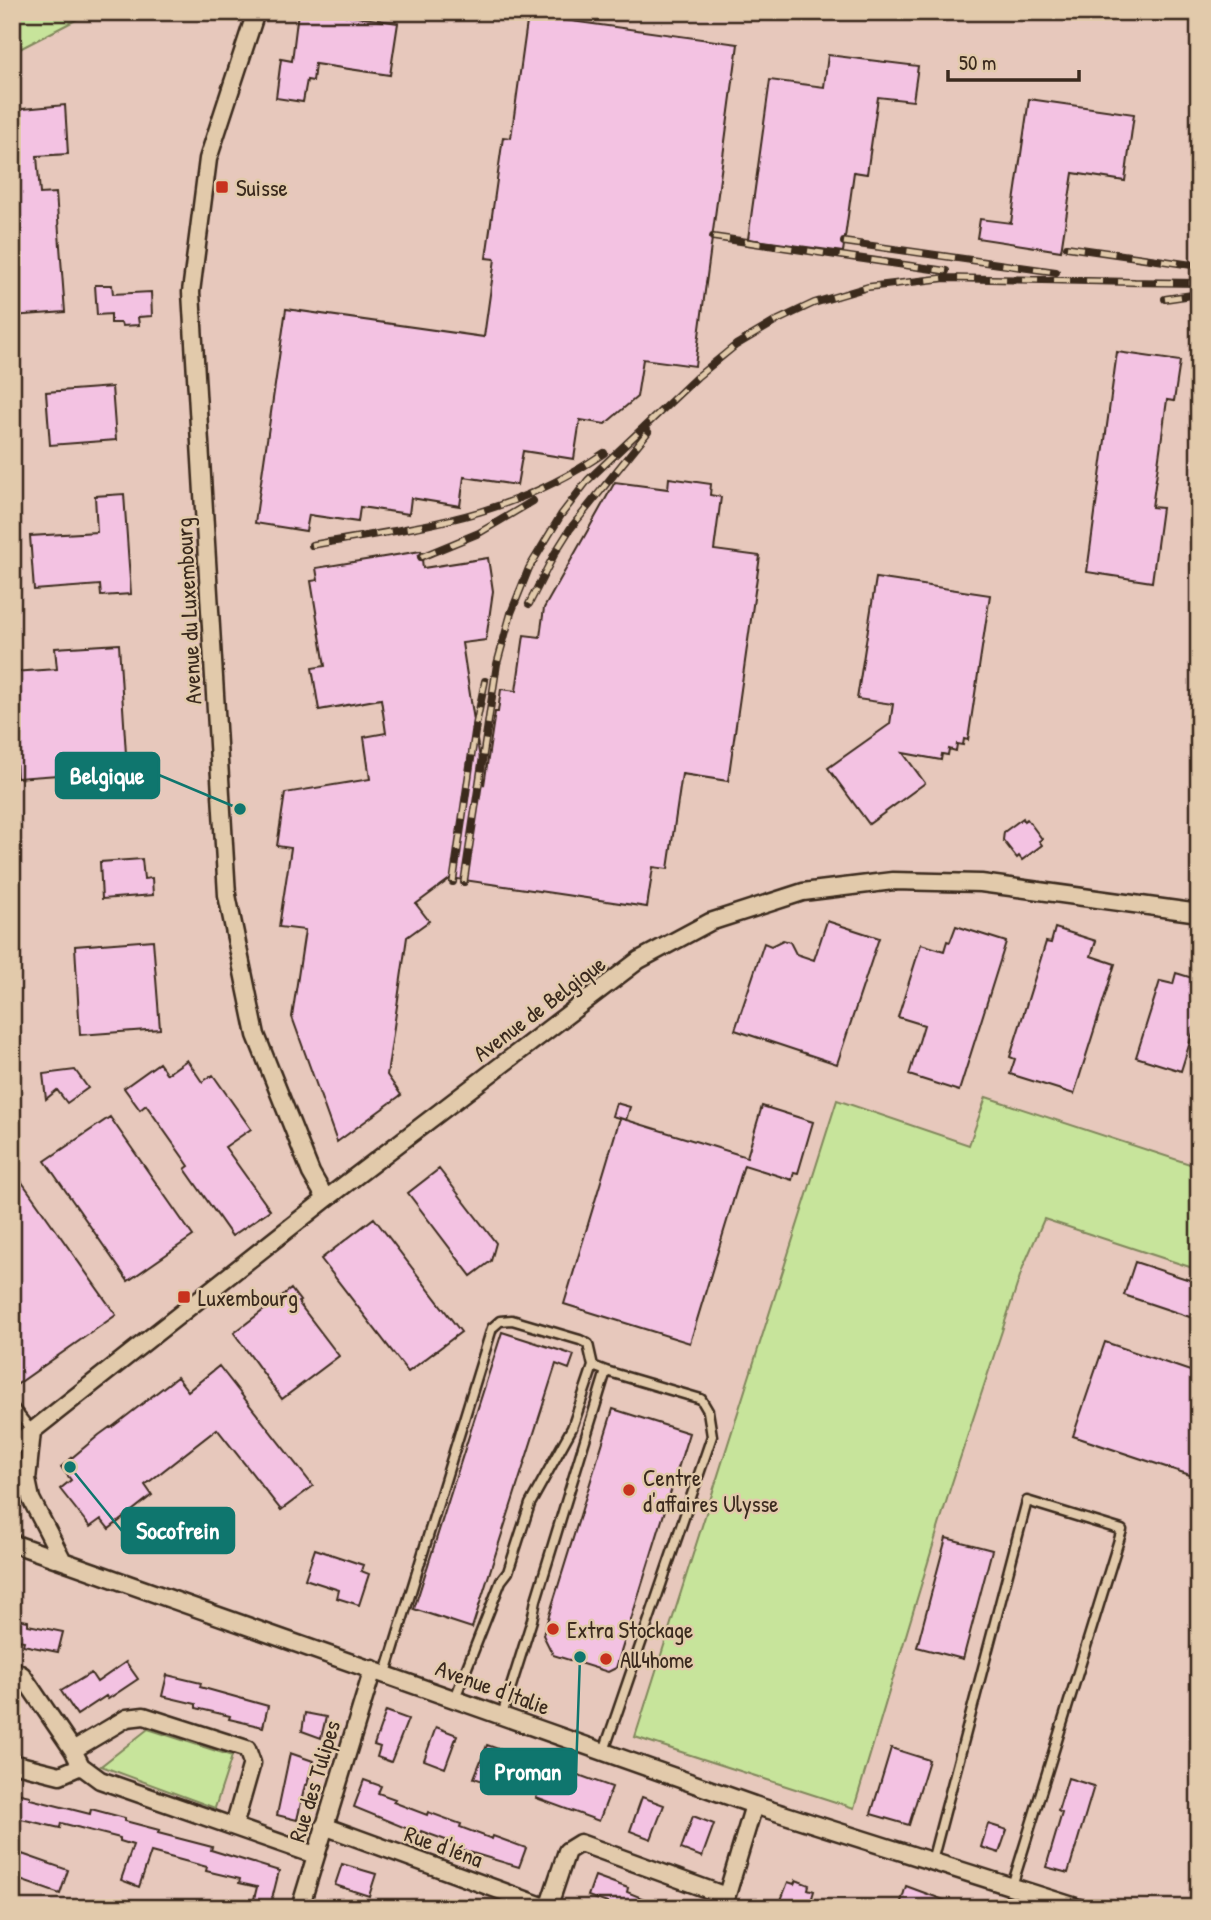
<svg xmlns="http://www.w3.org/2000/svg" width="1211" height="1920" viewBox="0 0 1211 1920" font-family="'Patrick Hand',sans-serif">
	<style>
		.green { fill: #c7e49b; stroke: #81875c; stroke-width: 2 }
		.building { fill: #f3c2e2; stroke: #3b2a1e; stroke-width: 2 }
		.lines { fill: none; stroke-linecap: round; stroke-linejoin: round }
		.lane-casing { stroke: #3b2a1e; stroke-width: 13 }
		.street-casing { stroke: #3b2a1e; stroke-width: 21 }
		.lane { stroke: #e2caab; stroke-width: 8 }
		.street { stroke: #e2caab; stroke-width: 16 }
		.rail-casing { stroke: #3b2a1e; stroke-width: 8 }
		.rail { stroke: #e2caab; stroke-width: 5; stroke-dasharray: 16; stroke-linecap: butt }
		.poi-dot { fill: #c8321e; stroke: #e2caab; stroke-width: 2.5 }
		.labels { text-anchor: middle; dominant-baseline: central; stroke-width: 5; stroke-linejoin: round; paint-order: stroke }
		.poi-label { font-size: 23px; fill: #3b2a1e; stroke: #e2caab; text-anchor: start }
		.street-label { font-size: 23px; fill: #3b2a1e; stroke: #e2caab }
		.leader { fill: none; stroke: #0f766e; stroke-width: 2.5 }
		.callout-dot { fill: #0f766e; stroke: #e2caab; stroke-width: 2.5 }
		.callout { fill: #0f766e; stroke: #0f766e; stroke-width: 2.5 }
		.callout-label { font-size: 24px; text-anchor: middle; font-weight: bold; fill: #fff }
	</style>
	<rect width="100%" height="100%" fill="#e7c8bc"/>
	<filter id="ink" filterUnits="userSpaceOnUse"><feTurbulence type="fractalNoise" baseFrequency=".0143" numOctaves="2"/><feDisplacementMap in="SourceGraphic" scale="14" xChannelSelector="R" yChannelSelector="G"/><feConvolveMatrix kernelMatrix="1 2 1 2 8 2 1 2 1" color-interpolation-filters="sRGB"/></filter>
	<g filter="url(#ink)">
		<path class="green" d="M 12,12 L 91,12 L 12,53 Z
			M 986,1097 L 1199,1167 L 1199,1270 L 1044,1219 L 1023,1267 L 950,1489 L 854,1808 L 635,1737 L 837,1100 L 969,1145 Z
			M 148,1729 L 232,1756 L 215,1808 L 101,1766 Z"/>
		<path class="building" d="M 298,12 L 323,12 L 398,23 L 390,75 L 315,64 L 313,81 L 307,80 L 303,102 L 276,98 L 281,59 L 292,61 Z
			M 528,15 L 738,44 L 695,366 L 643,359 L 637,397 L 605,424 L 580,420 L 574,459 L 523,451 L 517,485 L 464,477 L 460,506 L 411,498 L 409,514 L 360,507 L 358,522 L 309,515 L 306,531 L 255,523 L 286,309 L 484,337 L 495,259 L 486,258 L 503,137 L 511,138 Z
			M 828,55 L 918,66 L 913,101 L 878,97 L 867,174 L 854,172 L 843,252 L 748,239 L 770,80 L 824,87 Z
			M 1029,99 L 1134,114 L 1125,181 L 1073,173 L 1061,251 L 977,238 L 980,219 L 1011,223 Z
			M 65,105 L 68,154 L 37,156 L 40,194 L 56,193 L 65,312 L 12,316 L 12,110 Z
			M 95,285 L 112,285 L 113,294 L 151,292 L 152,316 L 138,317 L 139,325 L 122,326 L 121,323 L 111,323 L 111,314 L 97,315 Z
			M 1117,352 L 1180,361 L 1174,401 L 1167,400 L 1152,507 L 1162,508 L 1152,582 L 1087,572 Z
			M 112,387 L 116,440 L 50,445 L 46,392 Z
			M 669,478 L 711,484 L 710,495 L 721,497 L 714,550 L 760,556 L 728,781 L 682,774 L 668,869 L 653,867 L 647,907 L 451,878 L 416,904 L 429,921 L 407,937 L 387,1075 L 401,1095 L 337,1142 L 292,1017 L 305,930 L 279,927 L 291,848 L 277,846 L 285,793 L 370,779 L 364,737 L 386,733 L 381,699 L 319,710 L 312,668 L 325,666 L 311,581 L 318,580 L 316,568 L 421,551 L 423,568 L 488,558 L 493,591 L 486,640 L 462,643 L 484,785 L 495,712 L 498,712 L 501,689 L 516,691 L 524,635 L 540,637 L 544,608 L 615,482 L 668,489 Z
			M 124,494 L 131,594 L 101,596 L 100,585 L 34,590 L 30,536 L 97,532 L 95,496 Z
			M 876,578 L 990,595 L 968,740 L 964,739 L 963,745 L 957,744 L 956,751 L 949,749 L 948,755 L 942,754 L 941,760 L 903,753 L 925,783 L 869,824 L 828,768 L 890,724 L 893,704 L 857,699 Z
			M 119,644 L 127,770 L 17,778 L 15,734 L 12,734 L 12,672 L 57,669 L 55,648 Z
			M 1023,818 L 1024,821 L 1027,819 L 1042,839 L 1039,841 L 1042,845 L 1022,860 L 1019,856 L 1017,858 L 1003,840 L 1004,832 Z
			M 142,859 L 144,879 L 152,878 L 153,895 L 102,899 L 100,862 Z
			M 827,921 L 879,938 L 837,1064 L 735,1030 L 764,943 L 771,946 L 783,940 L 790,942 L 796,954 L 814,960 Z
			M 956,926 L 1006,942 L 959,1091 L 909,1075 L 924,1025 L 898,1017 L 921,944 L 944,951 L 947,941 L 950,942 Z
			M 1055,928 L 1096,941 L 1091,956 L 1115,964 L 1074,1094 L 1010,1074 L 1015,1059 L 1010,1057 L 1046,942 L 1051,943 Z
			M 153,940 L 160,1029 L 80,1035 L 75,946 Z
			M 1176,973 L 1199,980 L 1199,1013 L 1181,1071 L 1136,1057 L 1160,981 L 1173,984 Z
			M 187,1060 L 202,1082 L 213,1075 L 251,1129 L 225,1147 L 270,1210 L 232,1236 L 185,1169 L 189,1166 L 146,1105 L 140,1110 L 124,1088 L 159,1063 L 167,1074 Z
			M 75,1070 L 88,1088 L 67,1103 L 57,1090 L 46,1099 L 43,1074 Z
			M 616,1103 L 630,1107 L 626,1120 L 612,1116 Z
			M 762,1106 L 813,1122 L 798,1173 L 794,1172 L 792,1180 L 744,1165 L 690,1343 L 564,1304 L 620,1118 L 747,1157 Z
			M 110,1117 L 193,1236 L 128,1281 L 45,1161 Z
			M 12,1168 L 116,1315 L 12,1388 Z
			M 439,1169 L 496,1243 L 491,1261 L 471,1276 L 408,1193 Z
			M 374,1218 L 461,1332 L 408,1372 L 321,1259 Z
			M 1135,1262 L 1199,1283 L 1199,1320 L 1124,1295 Z
			M 291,1289 L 300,1301 L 298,1302 L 339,1356 L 282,1399 L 234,1333 Z
			M 502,1332 L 574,1355 L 569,1369 L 556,1364 L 472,1628 L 414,1609 Z
			M 1105,1342 L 1199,1374 L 1199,1478 L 1073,1436 Z
			M 219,1366 L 313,1486 L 281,1510 L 217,1429 L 145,1485 L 152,1495 L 109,1529 L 101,1519 L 90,1527 L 60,1489 L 71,1480 L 61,1467 L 99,1435 L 110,1427 L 111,1428 L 177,1377 L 188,1391 Z
			M 613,1409 L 689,1433 L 616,1668 L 608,1672 L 553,1655 L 543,1635 Z
			M 946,1538 L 992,1550 L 963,1659 L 917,1647 Z
			M 315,1549 L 363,1565 L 361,1571 L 369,1574 L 359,1605 L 337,1598 L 339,1590 L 305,1579 Z
			M 12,1618 L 28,1621 L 28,1625 L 63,1632 L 58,1652 L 23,1645 L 24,1641 L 12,1639 Z
			M 126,1662 L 138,1679 L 108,1699 L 106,1696 L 77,1715 L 61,1691 L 91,1673 L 97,1682 Z
			M 167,1675 L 201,1683 L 200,1687 L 268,1706 L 263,1727 L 229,1719 L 230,1716 L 196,1708 L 196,1704 L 162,1696 Z
			M 386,1711 L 408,1719 L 391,1762 L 377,1757 L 380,1747 L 374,1745 Z
			M 305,1713 L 326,1717 L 321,1738 L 302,1731 Z
			M 436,1727 L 457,1735 L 445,1768 L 424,1760 Z
			M 487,1745 L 507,1752 L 495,1785 L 474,1778 Z
			M 891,1748 L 929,1760 L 909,1825 L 871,1814 Z
			M 290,1753 L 313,1761 L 307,1785 L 305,1785 L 297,1820 L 277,1815 Z
			M 548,1764 L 612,1787 L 599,1821 L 536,1798 Z
			M 1068,1778 L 1094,1786 L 1068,1873 L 1046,1867 L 1062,1813 L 1058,1811 Z
			M 364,1780 L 381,1786 L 378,1793 L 395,1799 L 393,1802 L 427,1815 L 428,1812 L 461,1824 L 460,1827 L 492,1839 L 493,1836 L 526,1848 L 519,1867 L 469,1852 L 452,1846 L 454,1843 L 421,1831 L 420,1834 L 354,1807 Z
			M 12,1792 L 30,1796 L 30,1799 L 90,1814 L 91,1809 L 125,1818 L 125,1821 L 159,1830 L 158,1833 L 212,1847 L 211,1850 L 279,1871 L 271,1903 L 254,1899 L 257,1887 L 239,1883 L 240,1879 L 206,1871 L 207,1867 L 151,1852 L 139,1887 L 121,1880 L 133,1845 L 120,1841 L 120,1838 L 61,1823 L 60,1828 L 12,1817 Z
			M 642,1797 L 664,1805 L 651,1839 L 630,1831 Z
			M 693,1816 L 714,1824 L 702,1857 L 681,1849 Z
			M 988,1824 L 1007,1830 L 999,1853 L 981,1847 Z
			M 22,1854 L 68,1870 L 60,1894 L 14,1878 Z
			M 342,1864 L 376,1874 L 369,1896 L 335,1885 Z
			M 595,1876 L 628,1888 L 627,1892 L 666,1908 L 621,1908 L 588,1896 Z
			M 796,1880 L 809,1885 L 808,1889 L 814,1891 L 809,1908 L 778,1908 L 788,1882 L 794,1884 Z
			M 906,1886 L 960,1906 L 960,1908 L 899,1908 Z"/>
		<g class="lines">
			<defs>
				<path id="lane" d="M 12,1406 L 32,1431
					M 386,1673 L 492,1328 L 500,1321 L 512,1320 L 580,1340 L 588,1344 L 593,1366 L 606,1371
					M 455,1698 L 501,1581 L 508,1572 L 530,1504 L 572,1428 L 593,1366
					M 502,1715 L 532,1620 L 536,1600 L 606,1371 L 701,1399 L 708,1411 L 712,1436 L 604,1751
					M 932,1861 L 1027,1501 L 1122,1530 L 1012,1886"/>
				<path id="street" d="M 256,12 L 208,159 L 191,292 L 227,895 L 256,1035 L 311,1173 L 326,1199
					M 32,1431 L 27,1480 L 31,1499 L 62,1559
					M 12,1447 L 326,1199 L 639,960 L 710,922 L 803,892 L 893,881 L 981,883 L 1199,913
					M 12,1543 L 754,1805 L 1079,1908
					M 12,1669 L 22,1675 L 73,1750 L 81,1766 L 100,1780 L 315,1855
					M 73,1750 L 127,1718 L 144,1716 L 247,1749 L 252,1763 L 234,1826
					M 12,1763 L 60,1775 L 81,1766
					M 324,1826 L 548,1908 L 567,1851 L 580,1843 L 726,1896
					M 300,1908 L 373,1669
					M 723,1908 L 754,1805"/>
			</defs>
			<use href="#lane" class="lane-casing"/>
			<use href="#street" class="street-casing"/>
			<use href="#lane" class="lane"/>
			<use href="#street" class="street"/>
			<defs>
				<path id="rail" d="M 713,237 L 946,271
					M 844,242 L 1056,272
					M 1067,247 L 1199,266
					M 1125,282 L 1199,283
					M 1165,299 L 1199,294
					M 312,545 C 422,526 509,518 604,453
					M 421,557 L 479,533 L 533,501
					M 529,604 L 555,553 L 570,529 L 648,432
					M 453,882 L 476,725 L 485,681
					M 464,882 L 497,664 L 511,613 L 529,568 L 561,515 L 588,480 L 697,377 L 736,345 L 778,320 L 814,303 L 868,287 L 945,278 L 1134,282"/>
			</defs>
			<use href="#rail" class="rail-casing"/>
			<use href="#rail" class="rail"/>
		</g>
	</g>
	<g class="poi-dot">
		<rect x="215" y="180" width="14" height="14" rx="3.5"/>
		<rect x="177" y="1290" width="14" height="14" rx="3.5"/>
		<circle cx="629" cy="1490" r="7"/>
		<circle cx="553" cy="1629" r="7"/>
		<circle cx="606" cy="1659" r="7"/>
	</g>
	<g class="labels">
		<g class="poi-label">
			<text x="236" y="187">Suisse</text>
			<text x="198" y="1297">Luxembourg</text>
			<text x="643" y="1477">Centre<tspan x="643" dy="26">d'affaires Ulysse</tspan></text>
			<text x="567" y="1629">Extra Stockage</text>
			<text x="620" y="1659">All4home</text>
		</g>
		<g class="street-label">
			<text transform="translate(188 611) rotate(-93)">Avenue du Luxembourg</text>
			<text transform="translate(539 1008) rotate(-37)">Avenue de Belgique</text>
			<text transform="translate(493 1687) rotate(20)">Avenue d'Italie</text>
			<text transform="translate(314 1781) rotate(-73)">Rue des Tulipes</text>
			<text transform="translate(444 1846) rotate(20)">Rue d'Iéna</text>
		</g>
	</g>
	<path class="leader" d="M240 809L159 775M70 1467L122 1531M580 1657L576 1772"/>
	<g class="callout-dot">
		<circle cx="240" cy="809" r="7"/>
		<circle cx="70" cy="1467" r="7"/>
		<circle cx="580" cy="1657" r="7"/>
	</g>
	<g class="callout">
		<rect x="56" y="753" width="103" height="45" rx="7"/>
		<rect x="122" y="1508" width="112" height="45" rx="7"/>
		<rect x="481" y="1749" width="95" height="45" rx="7"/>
	</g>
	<g class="callout-label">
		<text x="107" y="784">Belgique</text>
		<text x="178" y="1539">Socofrein</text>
		<text x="528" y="1780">Proman</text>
	</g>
	<rect width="1211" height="1920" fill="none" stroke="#e2caab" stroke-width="42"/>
	<rect x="21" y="21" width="1169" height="1878" fill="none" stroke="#3b2a1e" stroke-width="2.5" filter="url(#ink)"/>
	<path d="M948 70v10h131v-10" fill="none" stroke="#3b2a1e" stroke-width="3.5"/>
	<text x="959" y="70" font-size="21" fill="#3b2a1e" stroke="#e2caab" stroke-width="5" paint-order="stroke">50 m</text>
</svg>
